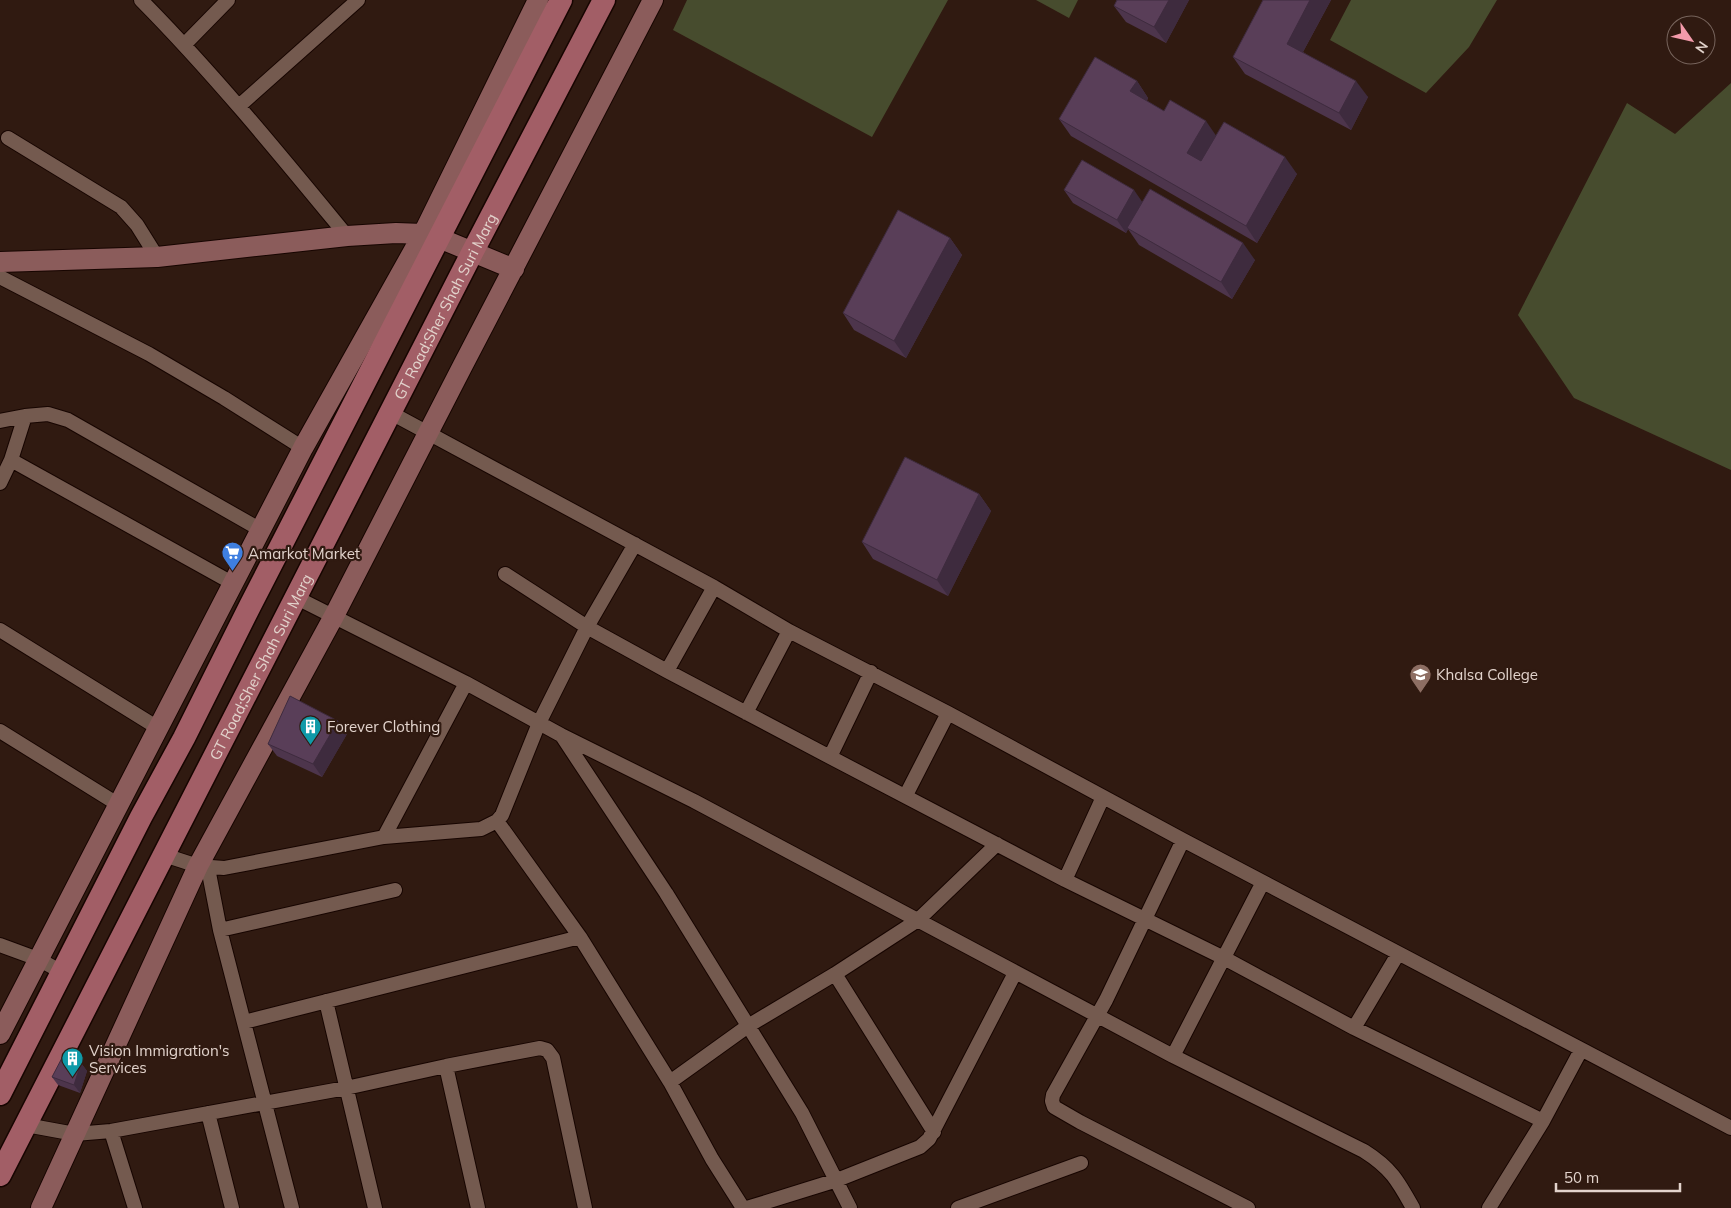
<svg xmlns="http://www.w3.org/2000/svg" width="1731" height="1208" viewBox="0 0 1731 1208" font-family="Mulish,sans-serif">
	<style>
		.green { fill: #474c2e }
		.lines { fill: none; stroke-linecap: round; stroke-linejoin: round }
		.street-casing { stroke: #170501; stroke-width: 16 }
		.secondary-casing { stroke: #170501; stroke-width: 22 }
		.primary-casing { stroke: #170501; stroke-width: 25 }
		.street { stroke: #745a4f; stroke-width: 14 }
		.secondary { stroke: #8b5c5b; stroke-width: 20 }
		.primary { stroke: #a25e66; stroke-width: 22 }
		.wall { fill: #4d354c }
		.shaded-wall { fill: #3e2b3e }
		.building { fill: #593e58; stroke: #3e2b3e }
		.labels { text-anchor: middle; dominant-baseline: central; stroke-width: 4.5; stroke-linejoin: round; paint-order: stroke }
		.street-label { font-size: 15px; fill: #e2d3cc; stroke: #301a11 }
		.poi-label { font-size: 15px; fill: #e2d3cc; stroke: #301a11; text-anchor: start }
	</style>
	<rect width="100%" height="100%" fill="#301a11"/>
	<path class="green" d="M 687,0 L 948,0 L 872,137 L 673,30 Z
		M 1036,0 L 1078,0 L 1069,18 Z
		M 1351,0 L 1497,0 L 1469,47 L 1426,93 L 1330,40 Z
		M 1731,83 L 1731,470 L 1574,398 L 1518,315 L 1627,103 L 1675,134 Z"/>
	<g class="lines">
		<defs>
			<path id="street" d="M 141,0 C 215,75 281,156 347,236
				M 185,44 L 228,0
				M 239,106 L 358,0
				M 8,138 L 121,207 L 137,225 L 157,257
				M 0,277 L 149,354 L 224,398 L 303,448
				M 391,413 L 714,587 L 789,631 L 948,713 L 1183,840 L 1731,1128
				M 0,421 L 25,416 L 48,414 L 68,420 L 261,530
				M 11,460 L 234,584
				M 0,483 L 11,460 L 25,416
				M 505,574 L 587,627 L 667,671 L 830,757 L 1065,880 L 1224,958 L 1354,1028 L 1543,1121
				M 297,598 L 466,683 L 561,735 L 694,801 L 1173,1056 L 1364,1151 C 1391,1168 1398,1181 1413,1208
				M 0,630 L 158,728
				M 667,671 L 714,587
				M 746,713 L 789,631
				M 0,731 L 119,805
				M 562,736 L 666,893 L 802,1113 L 850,1208
				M 830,757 L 871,672
				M 906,795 L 948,713
				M 497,821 L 580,937 L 670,1082 L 712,1159 L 743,1208
				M 384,837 L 466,683
				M 1183,840 L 1106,1000 L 1053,1095 L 1052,1101 L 1054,1107 L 1080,1122 L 1248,1208
				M 164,855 L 198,866 L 224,868 L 384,837 L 481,829 L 497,821 L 502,815 L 539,723 L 587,627 L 635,544
				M 208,868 L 220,930 L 292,1208
				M 1065,880 L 1103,797
				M 220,930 L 395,890
				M 0,945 L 38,959 L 62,972
				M 835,974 L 934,1132
				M 326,1001 L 375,1208
				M 244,1022 L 580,937
				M 1354,1028 L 1398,954
				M 1173,1056 L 1263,882
				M 446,1066 L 478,1208
				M 670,1082 L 748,1026 L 835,974 L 918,920 L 997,844
				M 208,1113 L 232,1208
				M 26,1125 L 75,1134 L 111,1131 L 346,1088 L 446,1066 L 540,1048 L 547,1050 L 553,1058 L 585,1208
				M 111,1131 L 135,1208
				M 747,1208 L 837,1180 L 920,1147 L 929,1139 L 1015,973
				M 958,1208 L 1081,1163
				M 1489,1208 L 1543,1121 L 1581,1050"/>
			<path id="secondary" d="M 0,262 L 157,257 L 347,236 L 396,233 L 423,234 L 439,238 L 514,269
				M 0,1034 L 303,448 L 423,234 L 538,0
				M 41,1208 L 198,866 L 334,616 L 462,367 L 653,0"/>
			<g id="primary">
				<path d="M 0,1094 L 141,817 L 184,738 L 250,606 L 561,0"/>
				<path id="s1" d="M 0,1175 L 473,251 L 604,0"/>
			</g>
		</defs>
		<use href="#street" class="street-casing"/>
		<use href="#secondary" class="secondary-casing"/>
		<use href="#primary" class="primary-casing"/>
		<use href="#street" class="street"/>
		<use href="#secondary" class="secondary"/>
		<use href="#primary" class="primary"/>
	</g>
	<path class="wall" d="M 1117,0 L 1189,0 L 1166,43 L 1126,22 L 1114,6 Z
		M 1263,0 L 1331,0 L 1303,52 L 1368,97 L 1351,130 L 1245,74 L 1233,57 Z
		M 1137,81 L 1148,98 L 1147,101 L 1164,111 L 1297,174 L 1257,243 L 1071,136 L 1059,119 Z
		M 1064,190 L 1142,202 L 1255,260 L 1232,299 L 1139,245 L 1128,229 L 1126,233 L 1073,203 Z
		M 950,238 L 962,255 L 906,358 L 854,330 L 843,313 Z
		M 979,494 L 991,511 L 948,596 L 873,559 L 862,542 Z
		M 347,734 L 322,777 L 277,756 L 268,744 Z
		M 81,1063 L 87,1071 L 80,1093 L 58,1085 L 52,1077 Z"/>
	<path class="shaded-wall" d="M 1169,0 L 1189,0 L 1166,43 L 1154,27 Z
		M 1310,0 L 1331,0 L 1298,61 L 1287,44 Z
		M 1137,81 L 1148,98 L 1142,108 L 1130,91 Z
		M 1356,81 L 1368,97 L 1351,130 L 1339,113 Z
		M 1206,121 L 1217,137 L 1199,170 L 1187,153 Z
		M 1285,157 L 1297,174 L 1257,243 L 1246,226 Z
		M 1134,190 L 1143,203 L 1126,233 L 1117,220 Z
		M 950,238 L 962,255 L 906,358 L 894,341 Z
		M 1243,243 L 1255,260 L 1232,299 L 1221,282 Z
		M 979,494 L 991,511 L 948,596 L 937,580 Z
		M 338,721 L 347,734 L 322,777 L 313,764 Z
		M 81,1063 L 87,1071 L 80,1093 L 74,1085 Z"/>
	<path class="building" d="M 1117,0 L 1169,0 L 1154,27 L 1114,6 Z
		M 1263,0 L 1310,0 L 1287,44 L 1356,81 L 1339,113 L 1233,57 Z
		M 1095,57 L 1137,81 L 1130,91 L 1164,111 L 1170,100 L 1206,121 L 1187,153 L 1201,161 L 1224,122 L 1285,157 L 1246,226 L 1059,119 Z
		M 1082,160 L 1134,190 L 1117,220 L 1064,190 Z
		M 1150,189 L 1243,243 L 1221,282 L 1127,228 Z
		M 898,210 L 950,238 L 894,341 L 843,313 Z
		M 905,457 L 979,494 L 937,580 L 862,542 Z
		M 290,696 L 338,721 L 313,764 L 268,744 Z
		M 63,1056 L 81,1063 L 74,1085 L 52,1077 Z"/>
	<defs>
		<symbol id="supermarket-pin" viewBox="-11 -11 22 30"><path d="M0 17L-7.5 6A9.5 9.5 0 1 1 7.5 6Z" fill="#3f7fe0" stroke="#301a11"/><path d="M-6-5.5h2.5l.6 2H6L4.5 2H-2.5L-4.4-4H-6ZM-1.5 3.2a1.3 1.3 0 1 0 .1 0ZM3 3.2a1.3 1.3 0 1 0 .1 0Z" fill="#fff"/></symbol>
		<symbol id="university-pin" viewBox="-11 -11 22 30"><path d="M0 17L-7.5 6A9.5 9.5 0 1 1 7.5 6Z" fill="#8d6e63" stroke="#301a11"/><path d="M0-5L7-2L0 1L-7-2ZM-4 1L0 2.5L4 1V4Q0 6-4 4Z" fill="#fff"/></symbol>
		<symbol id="building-pin" viewBox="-11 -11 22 30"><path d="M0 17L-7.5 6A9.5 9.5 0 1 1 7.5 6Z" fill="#0f9aa8" stroke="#301a11"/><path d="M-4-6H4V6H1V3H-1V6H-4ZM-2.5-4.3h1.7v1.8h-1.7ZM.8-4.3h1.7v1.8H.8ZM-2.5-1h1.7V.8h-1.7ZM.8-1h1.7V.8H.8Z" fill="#fff"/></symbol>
	</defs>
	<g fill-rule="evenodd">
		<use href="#supermarket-pin" x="220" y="540" width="25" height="34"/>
		<use href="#university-pin" x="1408" y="662" width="25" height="34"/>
		<use href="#building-pin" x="298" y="714" width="25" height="34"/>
		<use href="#building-pin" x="60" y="1046" width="25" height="34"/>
	</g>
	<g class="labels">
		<g class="street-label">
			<text stroke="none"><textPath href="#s1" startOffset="976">GT Road;Sher Shah Suri Marg</textPath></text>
			<text stroke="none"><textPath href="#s1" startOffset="571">GT Road;Sher Shah Suri Marg</textPath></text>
		</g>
		<g class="poi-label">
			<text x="248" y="553">Amarkot Market</text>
			<text x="1436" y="674">Khalsa College</text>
			<text x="327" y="726">Forever Clothing</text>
			<text x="89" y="1050">Vision Immigration's<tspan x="89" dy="17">Services</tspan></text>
		</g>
	</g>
	<g transform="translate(1691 40) rotate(124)"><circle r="24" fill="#301a11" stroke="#77645c"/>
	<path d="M0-4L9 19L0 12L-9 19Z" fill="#f39aaa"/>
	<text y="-8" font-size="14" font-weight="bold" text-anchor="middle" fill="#e2d3cc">N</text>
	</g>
	<path d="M1556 1183v8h124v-8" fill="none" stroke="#e2d3cc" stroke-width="2.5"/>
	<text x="1564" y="1183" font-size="15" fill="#e2d3cc" stroke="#301a11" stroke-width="4" paint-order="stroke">50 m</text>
</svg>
